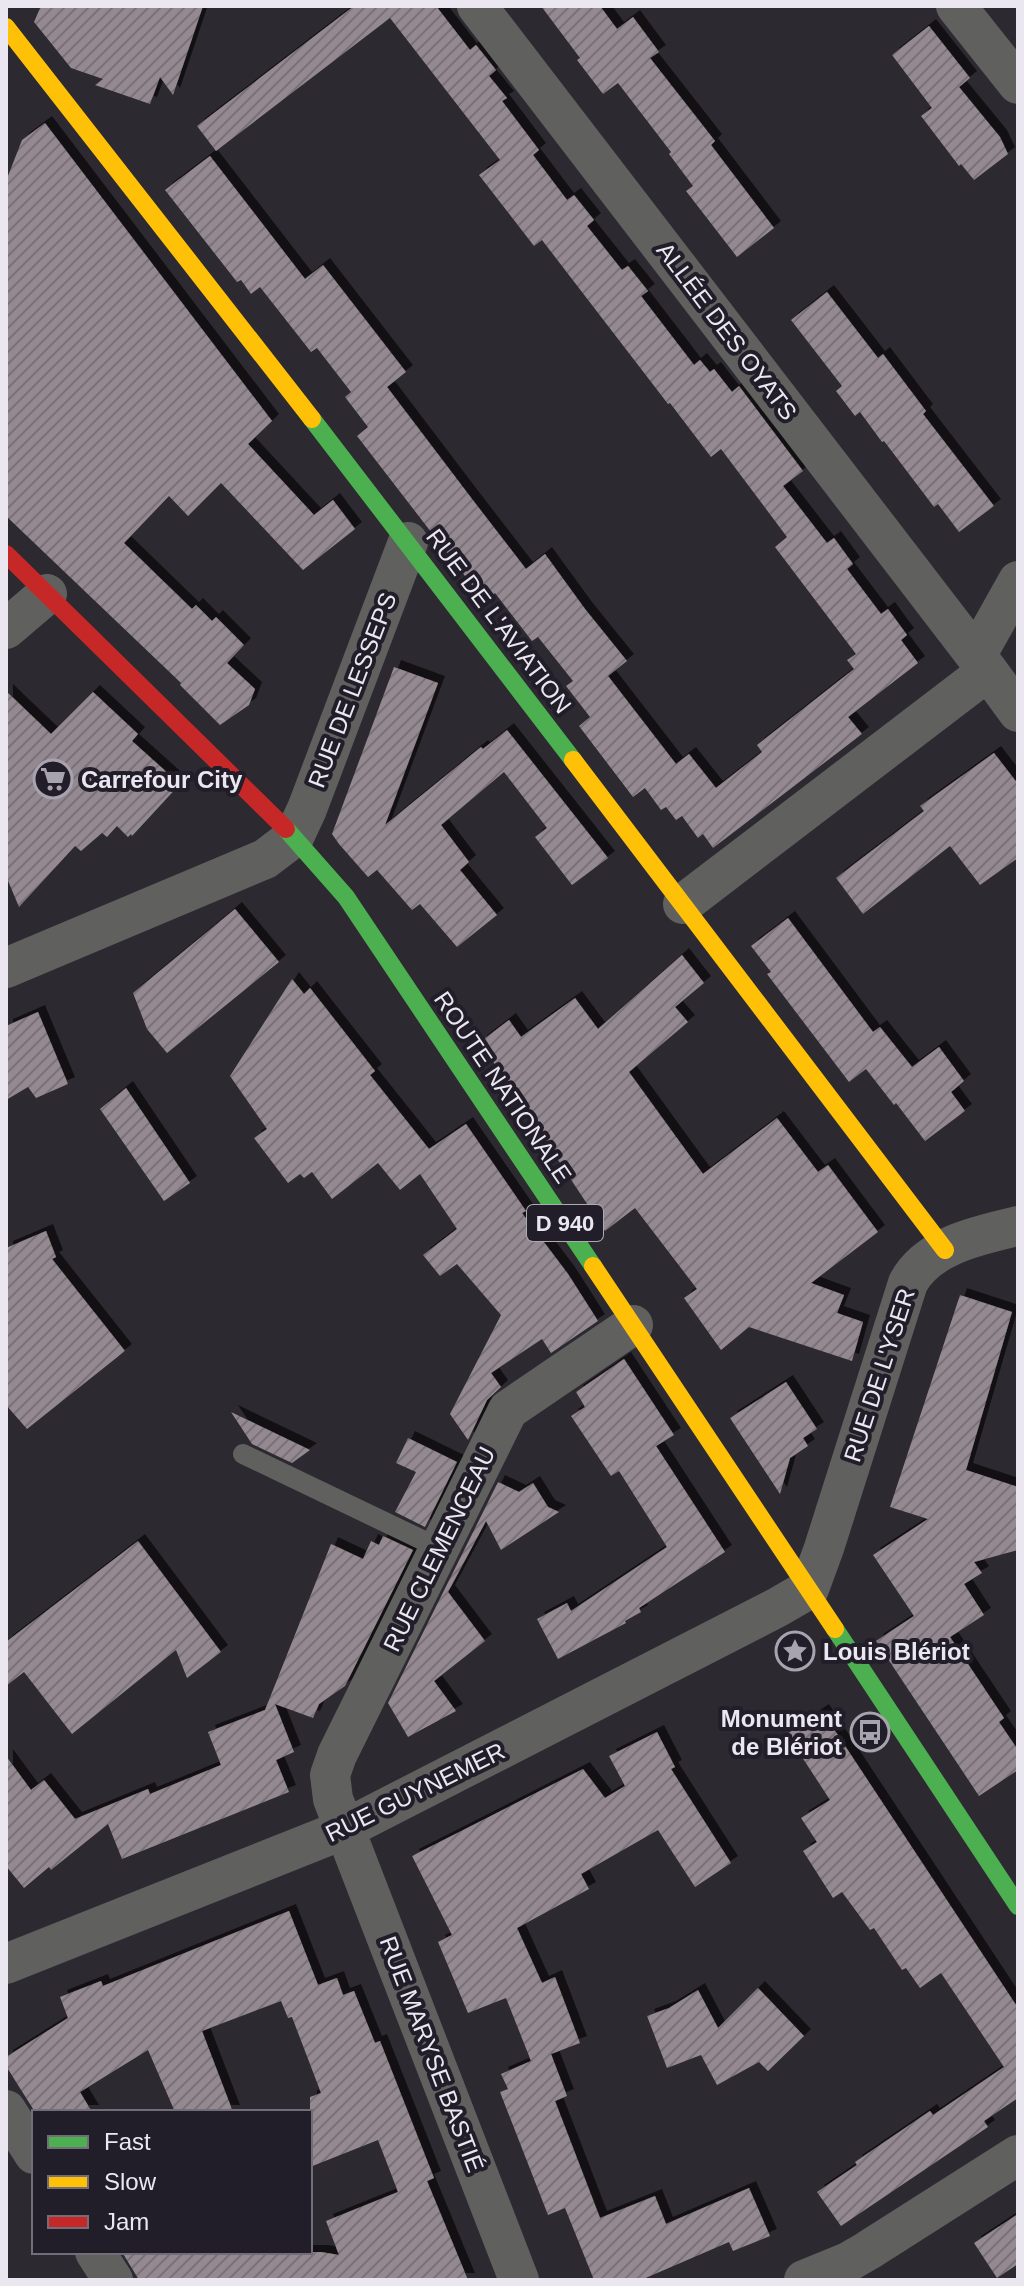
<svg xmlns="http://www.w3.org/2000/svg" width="1024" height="2286" viewBox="0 0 1024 2286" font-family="Helvetica,sans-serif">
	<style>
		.building { fill: url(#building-hatch); filter: url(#shadow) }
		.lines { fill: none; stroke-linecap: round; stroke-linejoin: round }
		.lane { stroke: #60605f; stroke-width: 20 }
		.street { stroke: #60605f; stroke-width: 40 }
		.fast { stroke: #4caf50; stroke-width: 18 }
		.slow { stroke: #ffc107; stroke-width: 18 }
		.jam { stroke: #c62828; stroke-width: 18 }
		.labels { text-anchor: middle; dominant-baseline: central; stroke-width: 8; stroke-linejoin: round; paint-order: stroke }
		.shield { fill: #211d29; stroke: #aeaab4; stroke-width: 2 }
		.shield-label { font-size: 22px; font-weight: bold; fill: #eae7f0 }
		.street-label { font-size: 24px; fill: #eae7f0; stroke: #211d29 }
		.poi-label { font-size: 24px; font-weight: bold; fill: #eae7f0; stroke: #211d29; text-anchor: start }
	</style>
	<defs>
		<pattern id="building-hatch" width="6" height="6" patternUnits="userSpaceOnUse" patternTransform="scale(2)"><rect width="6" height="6" fill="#948991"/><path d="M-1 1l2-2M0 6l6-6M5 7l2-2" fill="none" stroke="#797177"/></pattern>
		<filter id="shadow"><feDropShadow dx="7" dy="-7" stdDeviation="0" flood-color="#0009"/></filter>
	</defs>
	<rect width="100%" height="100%" fill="#2c2930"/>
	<path class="building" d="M 41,6 L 203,6 L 173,95 L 160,77 L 150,104 L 95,85 L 103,79 L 71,68 L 34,22 Z
		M 354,6 L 436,6 L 470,50 L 476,45 L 496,70 L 489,76 L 507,98 L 502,101 L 539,150 L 533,155 L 567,200 L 574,195 L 594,220 L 587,226 L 622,270 L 628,266 L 648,291 L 641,296 L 694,365 L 700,360 L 710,372 L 714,369 L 732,392 L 739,386 L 803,471 L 783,486 L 827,543 L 834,538 L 853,564 L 847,569 L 881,614 L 888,609 L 907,635 L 901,640 L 918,663 L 848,717 L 862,734 L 713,848 L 703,834 L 698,838 L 682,816 L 676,820 L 666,807 L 661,810 L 645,788 L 633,797 L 579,726 L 590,717 L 566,686 L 573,681 L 538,637 L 532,641 L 495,593 L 485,602 L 357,436 L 368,427 L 345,397 L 351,392 L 317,348 L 311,352 L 260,287 L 251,294 L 241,280 L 237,282 L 165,190 L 210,156 L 305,279 L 323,265 L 406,372 L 387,387 L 472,499 L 526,569 L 545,554 L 585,609 L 627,661 L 608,676 L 676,764 L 689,754 L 716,788 L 762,752 L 757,745 L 854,669 L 847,660 L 856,654 L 775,547 L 787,537 L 721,449 L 711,457 L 670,403 L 668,404 L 542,240 L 534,246 L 479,175 L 500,160 L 390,18 L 216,151 L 197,126 Z
		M 541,6 L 600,6 L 617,29 L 633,17 L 659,52 L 650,58 L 715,141 L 711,145 L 774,228 L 737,257 L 686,191 L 693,186 L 669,154 L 671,152 L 618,83 L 603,94 L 577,60 L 580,58 Z
		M 929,26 L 970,78 L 959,87 L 1000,137 L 1008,154 L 974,180 L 961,164 L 959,166 L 921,116 L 932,108 L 892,55 Z
		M 45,123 L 272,421 L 248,444 L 314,515 L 333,500 L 355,529 L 303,570 L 221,483 L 188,516 L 169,496 L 124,543 L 192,609 L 196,605 L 212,621 L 216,617 L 244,645 L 227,663 L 255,689 L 249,705 L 220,725 L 180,685 L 181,683 L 6,516 L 6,181 L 22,140 Z
		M 827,292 L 878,358 L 883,354 L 926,411 L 923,414 L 994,506 L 959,532 L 938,504 L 934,507 L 884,441 L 882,442 L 860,412 L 855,416 L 836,391 L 842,386 L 791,320 Z
		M 394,667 L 438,683 L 385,825 L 481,747 L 483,749 L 507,730 L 608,858 L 572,885 L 535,837 L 547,828 L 504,772 L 441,825 L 469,862 L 460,870 L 497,915 L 457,947 L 420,904 L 412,910 L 377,870 L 368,877 L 339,844 L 332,834 Z
		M 6,691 L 51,734 L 93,692 L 138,734 L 132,741 L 180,784 L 132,836 L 131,834 L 128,837 L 117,826 L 107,837 L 102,833 L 81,851 L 75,846 L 19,907 L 6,876 Z
		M 994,753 L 1018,784 L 1018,858 L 980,885 L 950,846 L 863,914 L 836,878 L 924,811 L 920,806 Z
		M 235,909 L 279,962 L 167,1053 L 147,1029 L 133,993 Z
		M 788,918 L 873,1032 L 880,1027 L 912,1067 L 939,1047 L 964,1081 L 951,1092 L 965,1111 L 925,1141 L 896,1103 L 894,1105 L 866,1069 L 849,1082 L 767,974 L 771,972 L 751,946 Z
		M 682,955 L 704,983 L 675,1007 L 688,1022 L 629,1072 L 703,1174 L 777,1118 L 818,1172 L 828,1165 L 878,1232 L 811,1283 L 844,1295 L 837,1313 L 863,1322 L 852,1361 L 749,1327 L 721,1350 L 684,1298 L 697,1289 L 635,1208 L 605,1231 L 480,1042 L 509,1020 L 521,1037 L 575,998 L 598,1029 Z
		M 292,979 L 304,994 L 310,988 L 375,1071 L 370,1075 L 429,1149 L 466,1124 L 526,1211 L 522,1213 L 568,1274 L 598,1321 L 551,1353 L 542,1339 L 491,1373 L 501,1387 L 487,1400 L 468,1440 L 450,1414 L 501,1315 L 457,1264 L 440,1276 L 423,1255 L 457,1229 L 420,1174 L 400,1190 L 378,1163 L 332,1199 L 312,1172 L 304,1178 L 300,1174 L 288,1183 L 254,1138 L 267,1129 L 230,1076 Z
		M 38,1012 L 68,1084 L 36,1098 L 28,1087 L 6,1100 L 6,1026 Z
		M 126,1088 L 190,1183 L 164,1201 L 100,1109 Z
		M 46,1231 L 56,1257 L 52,1259 L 125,1351 L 27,1429 L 6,1405 L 6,1248 Z
		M 960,1295 L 1012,1312 L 966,1470 L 1018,1487 L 1018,1550 L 974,1562 L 982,1573 L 964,1584 L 984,1615 L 950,1637 L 1004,1718 L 999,1722 L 1018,1750 L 1018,1770 L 979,1796 L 876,1641 L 914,1616 L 873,1555 L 928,1519 L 890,1507 Z
		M 624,1359 L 674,1435 L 656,1446 L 725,1552 L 639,1608 L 641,1612 L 625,1621 L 626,1623 L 558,1659 L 537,1619 L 567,1603 L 571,1611 L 667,1547 L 619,1471 L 611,1476 L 571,1416 L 585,1407 L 576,1392 Z
		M 786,1382 L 817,1429 L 803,1438 L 808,1446 L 790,1458 L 780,1494 L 730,1418 Z
		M 231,1412 L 310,1450 L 292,1463 L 252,1444 Z
		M 408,1438 L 457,1462 L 425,1527 L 395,1512 L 416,1472 L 396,1463 Z
		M 498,1482 L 519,1492 L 533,1483 L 548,1507 L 559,1512 L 501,1550 L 486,1521 L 448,1592 L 485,1641 L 434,1681 L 456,1711 L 408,1737 L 388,1703 Z
		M 383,1536 L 413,1550 L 345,1686 L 319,1704 L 313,1718 L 275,1704 L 294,1752 L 276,1760 L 289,1792 L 122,1859 L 108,1824 L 51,1870 L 49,1867 L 24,1888 L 6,1866 L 6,1756 L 31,1790 L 44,1780 L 75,1819 L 148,1789 L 150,1794 L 221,1765 L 208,1732 L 265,1710 L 331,1544 L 363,1559 L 371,1541 L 379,1545 Z
		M 138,1541 L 221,1652 L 187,1678 L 176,1650 L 72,1734 L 24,1672 L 6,1686 L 6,1642 Z
		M 822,1711 L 1018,2008 L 1018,2098 L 984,2121 L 988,2127 L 841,2226 L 817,2192 L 857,2165 L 855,2162 L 930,2111 L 933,2115 L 1004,2067 L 941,1973 L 920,1988 L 906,1968 L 902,1970 L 874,1928 L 870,1930 L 842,1892 L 833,1898 L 803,1851 L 817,1842 L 801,1818 L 830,1800 L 787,1734 Z
		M 657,1732 L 675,1767 L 671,1769 L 731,1863 L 695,1887 L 658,1830 L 581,1874 L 589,1889 L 517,1928 L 542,1983 L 555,1977 L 580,2043 L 551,2054 L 567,2096 L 555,2101 L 600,2218 L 655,2196 L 666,2224 L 749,2188 L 770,2236 L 733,2251 L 729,2242 L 641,2280 L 594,2280 L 565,2208 L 548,2215 L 500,2092 L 508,2089 L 501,2074 L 531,2061 L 506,1998 L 468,2013 L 438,1942 L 452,1935 L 412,1856 L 583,1769 L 605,1798 L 625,1786 L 609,1756 Z
		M 289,1911 L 318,1985 L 337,1978 L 343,1995 L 354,1991 L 375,2043 L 380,2041 L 434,2178 L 427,2181 L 468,2280 L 139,2280 L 122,2252 L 321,2252 L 339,2255 L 326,2221 L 398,2192 L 378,2140 L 310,2167 L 310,2097 L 321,2093 L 292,2017 L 288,2018 L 281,2001 L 202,2031 L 233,2112 L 175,2112 L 148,2050 L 80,2092 L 92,2112 L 35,2112 L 6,2066 L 6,2057 L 68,2018 L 60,1997 L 101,1981 L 103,1986 Z
		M 758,1988 L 804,2036 L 768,2071 L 759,2062 L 717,2085 L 701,2055 L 667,2068 L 647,2016 L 669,2008 L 698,1990 L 718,2028 Z
		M 1018,2214 L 1018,2264 L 997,2278 L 974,2243 Z"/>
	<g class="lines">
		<path class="lane" d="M 243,1454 L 439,1548"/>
		<path class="street" d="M 477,6 L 976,656
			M 956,6 L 1018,84
			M 6,629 L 47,594
			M 988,671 L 1018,712
			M 683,904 L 988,671 L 976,656 L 1018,581
			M 6,968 L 265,859 L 294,837 L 307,809 L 408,542
			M 6,1964 L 345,1829 L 778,1607 L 809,1589 L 824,1548 L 908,1283 C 928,1245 980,1235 1018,1226
			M 6,2110 L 34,2154
			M 95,2252 L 113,2280
			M 519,2280 L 333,1799 L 330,1775 L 337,1755 L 508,1410 L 633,1325
			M 804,2280 L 848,2262 L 867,2251 L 1018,2155"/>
		<path class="fast" d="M 312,419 L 573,760
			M 286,829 L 346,897 L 593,1266
			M 835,1629 L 1018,1906"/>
		<path class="slow" d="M 6,27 L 312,419
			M 573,760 L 945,1250
			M 593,1266 L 835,1629"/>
		<path class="jam" d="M 6,554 L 286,829"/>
	</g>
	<defs>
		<symbol id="supermarket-ring" viewBox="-11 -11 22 22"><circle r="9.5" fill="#211d29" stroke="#a8a4ad" stroke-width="1.5"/><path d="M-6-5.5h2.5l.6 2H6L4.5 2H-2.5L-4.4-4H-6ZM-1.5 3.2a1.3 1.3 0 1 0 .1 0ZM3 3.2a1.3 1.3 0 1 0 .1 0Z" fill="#a8a4ad"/></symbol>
		<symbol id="sight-ring" viewBox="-11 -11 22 22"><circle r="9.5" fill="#211d29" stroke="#a8a4ad" stroke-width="1.5"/><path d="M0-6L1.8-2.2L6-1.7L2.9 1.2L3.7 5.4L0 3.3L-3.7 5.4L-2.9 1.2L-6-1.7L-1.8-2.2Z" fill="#a8a4ad"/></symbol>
		<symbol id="bus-ring" viewBox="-11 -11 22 22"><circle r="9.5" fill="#211d29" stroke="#a8a4ad" stroke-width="1.5"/><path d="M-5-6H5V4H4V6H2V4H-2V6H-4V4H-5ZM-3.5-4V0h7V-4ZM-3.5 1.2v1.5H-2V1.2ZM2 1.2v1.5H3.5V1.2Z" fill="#a8a4ad"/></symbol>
	</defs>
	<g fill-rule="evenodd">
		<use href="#supermarket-ring" x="31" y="757" width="44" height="44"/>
		<use href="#sight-ring" x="773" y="1629" width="44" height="44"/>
		<use href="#bus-ring" x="848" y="1710" width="44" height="44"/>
	</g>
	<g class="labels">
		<rect class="shield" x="527" y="1205" width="76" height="36" rx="6"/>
		<g class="shield-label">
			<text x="565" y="1223">D 940</text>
		</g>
		<g class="street-label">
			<text transform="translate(727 331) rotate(53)">ALLÉE DES OYATS</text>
			<text transform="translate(499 621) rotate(53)">RUE DE L'AVIATION</text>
			<text transform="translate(352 690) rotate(-69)">RUE DE LESSEPS</text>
			<text transform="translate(503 1087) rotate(56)">ROUTE NATIONALE</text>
			<text transform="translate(879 1375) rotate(-72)">RUE DE L'YSER</text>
			<text transform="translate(439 1549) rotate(-64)">RUE CLEMENCEAU</text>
			<text transform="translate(415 1792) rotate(-26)">RUE GUYNEMER</text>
			<text transform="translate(432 2054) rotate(69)">RUE MARYSE BASTIÉ</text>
		</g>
		<g class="poi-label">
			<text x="81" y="779">Carrefour City</text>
			<text x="823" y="1651">Louis Blériot</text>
			<text x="842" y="1718" text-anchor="end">Monument<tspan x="842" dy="28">de Blériot</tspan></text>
		</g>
	</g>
	<rect width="1024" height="2286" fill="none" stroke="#eae7f0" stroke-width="16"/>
	<rect x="32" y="2110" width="280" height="144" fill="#211d29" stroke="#716e79" stroke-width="2"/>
	<rect x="48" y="2136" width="40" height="12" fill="#4caf50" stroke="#716e79" stroke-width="2"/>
	<text x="104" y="2150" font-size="24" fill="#eae7f0">Fast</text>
	<rect x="48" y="2176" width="40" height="12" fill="#ffc107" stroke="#716e79" stroke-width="2"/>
	<text x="104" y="2190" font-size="24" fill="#eae7f0">Slow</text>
	<rect x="48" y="2216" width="40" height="12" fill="#c62828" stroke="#716e79" stroke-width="2"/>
	<text x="104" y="2230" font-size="24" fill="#eae7f0">Jam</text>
</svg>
